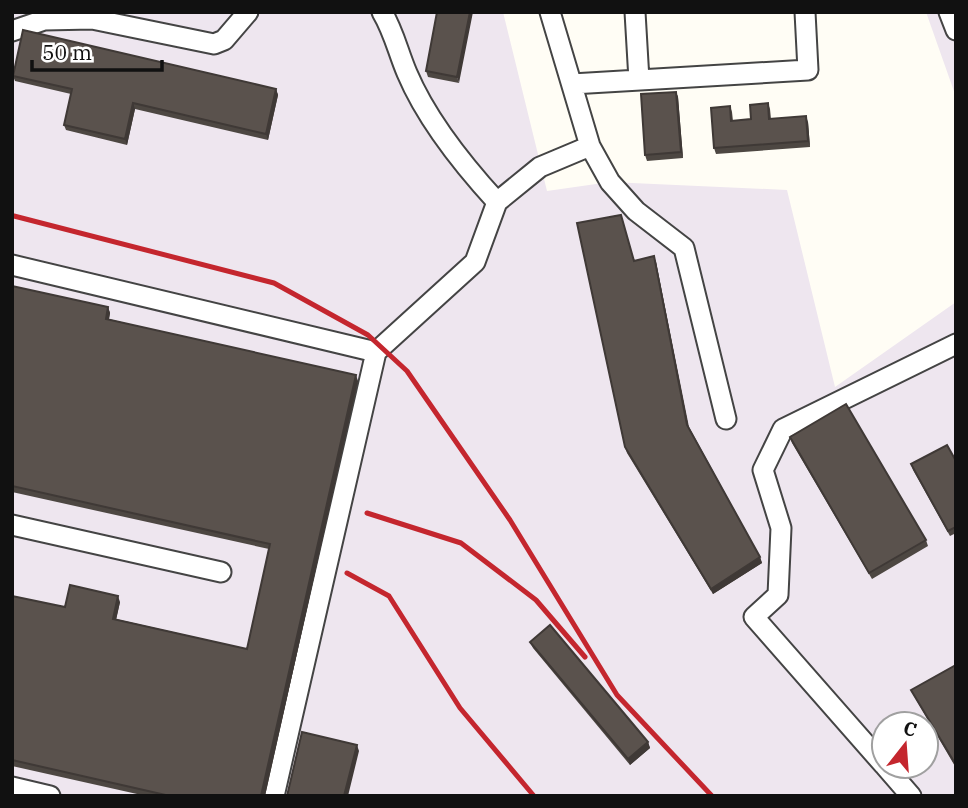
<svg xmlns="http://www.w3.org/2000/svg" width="968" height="808" viewBox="0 0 968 808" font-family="'IBM Plex Serif',serif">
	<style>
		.industrial { fill: #eee6ef; fill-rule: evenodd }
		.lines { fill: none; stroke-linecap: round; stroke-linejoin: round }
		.minor-casing { stroke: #444; stroke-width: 23 }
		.minor { stroke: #fff; stroke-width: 19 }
		.rail { stroke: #c4262e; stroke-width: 5 }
		.wall { fill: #4d4742 }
		.shaded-wall { fill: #3f3936 }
		.building { fill: #5a524d; stroke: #3f3936; stroke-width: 2 }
	</style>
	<rect width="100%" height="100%" fill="#fffdf5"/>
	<path class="industrial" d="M 12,12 L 503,12 L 547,191 L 610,182 L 787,190 L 835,387 L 956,302 L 956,796 L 12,796 ZM 884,724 L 926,724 L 926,766 L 884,766 Z
		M 926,12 L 956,12 L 956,97 Z"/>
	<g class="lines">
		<defs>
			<path id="minor" d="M 382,12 C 394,32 398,52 407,73 C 426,118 464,166 497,202
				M 635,12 L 639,80
				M 949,12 L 956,30
				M 12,31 L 44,20 L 92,19 L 214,44 L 224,40 L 248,12
				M 572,84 L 808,70 L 805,12
				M 590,146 L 610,182 L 636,211 L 684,248 L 726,419
				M 12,265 L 376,352 L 274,796
				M 376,352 L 475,262 L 497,202 L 540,167 L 590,146 L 550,12
				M 12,525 L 221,572
				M 884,765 L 754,617 L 778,595 L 781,528 L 763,470 L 783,429 L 956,344
				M 885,766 L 911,796
				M 12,787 L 50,796"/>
		</defs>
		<use href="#minor" class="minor-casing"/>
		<use href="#minor" class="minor"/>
		<path class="rail" d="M 14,216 L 274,283 L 368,335 L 407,371 L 510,520 L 617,695 L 712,796
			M 367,513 L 461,543 L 536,600 L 585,657
			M 347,573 L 389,596 L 460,708 L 534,796"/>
	</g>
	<path class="wall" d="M 437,12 L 459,83 L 428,77 L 426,71 Z
		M 13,76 L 276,89 L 278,95 L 268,140 L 135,109 L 127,145 L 66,130 L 64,125 L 71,94 L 15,81 Z
		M 676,92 L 678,97 L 683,158 L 647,161 L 645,155 Z
		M 768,103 L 770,109 L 771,119 L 808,122 L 810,147 L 716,154 L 714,148 L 730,106 L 732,112 L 733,121 L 751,119 Z
		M 635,261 L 656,262 L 689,427 L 760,557 L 762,563 L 713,594 L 627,453 L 625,447 Z
		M 12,286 L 108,307 L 110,313 L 109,319 L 358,381 L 265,796 L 146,796 L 12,766 L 12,596 L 65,607 L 120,602 L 116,619 L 247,649 L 269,549 L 12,492 Z
		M 790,437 L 926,540 L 928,546 L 872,579 L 792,443 Z
		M 956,461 L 956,533 L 950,536 L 913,470 L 911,464 Z
		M 530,642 L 648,742 L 650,748 L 630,765 L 533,648 Z
		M 956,665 L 956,768 L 914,696 L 911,690 Z"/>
	<path class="shaded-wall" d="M 470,12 L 473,12 L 459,83 L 457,77 Z
		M 276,89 L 278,95 L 268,140 L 266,134 Z
		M 676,92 L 678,97 L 683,158 L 681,152 Z
		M 133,103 L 135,109 L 127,145 L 125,139 Z
		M 806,116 L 808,122 L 810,147 L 808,141 Z
		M 654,256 L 656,262 L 689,430 L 687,425 Z
		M 108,307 L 110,313 L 108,324 L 106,319 Z
		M 356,375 L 358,381 L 265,796 L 261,796 Z
		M 760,557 L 762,563 L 713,594 L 711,589 Z
		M 118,596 L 120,602 L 115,625 L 113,619 Z
		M 648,742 L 650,748 L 630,765 L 628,759 Z
		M 357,745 L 359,751 L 348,796 L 344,796 Z"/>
	<path class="building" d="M 437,12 L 470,12 L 457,77 L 426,71 Z
		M 23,30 L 276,89 L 266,134 L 133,103 L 125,139 L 64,125 L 72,89 L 13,76 Z
		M 676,92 L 681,152 L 645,155 L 641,94 Z
		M 768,103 L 769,119 L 806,116 L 808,141 L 714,148 L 711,108 L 730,106 L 731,121 L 751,119 L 750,105 Z
		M 621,215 L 634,261 L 654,256 L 687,425 L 760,557 L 711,589 L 625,447 L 577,223 Z
		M 12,286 L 108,307 L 106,319 L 356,375 L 261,796 L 170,796 L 12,760 L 12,596 L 65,607 L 70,585 L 118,596 L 113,619 L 247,649 L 270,544 L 12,486 Z
		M 846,404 L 926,540 L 869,573 L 790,437 Z
		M 947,445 L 956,461 L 956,527 L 948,531 L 911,464 Z
		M 550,625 L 648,742 L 628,759 L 530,642 Z
		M 956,665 L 956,765 L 911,690 Z
		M 302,732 L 357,745 L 344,796 L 287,796 Z"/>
	<rect width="968" height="808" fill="none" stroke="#111111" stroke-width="28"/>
	<g transform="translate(905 745) rotate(17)"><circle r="33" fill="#ffffff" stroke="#a0a0a0" stroke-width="2"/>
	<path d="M0-5L12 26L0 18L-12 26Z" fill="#c4262e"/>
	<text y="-10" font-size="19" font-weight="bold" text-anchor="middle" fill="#111111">С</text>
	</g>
	<path d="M32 60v10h130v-10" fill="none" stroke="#111111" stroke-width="3.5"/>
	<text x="42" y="60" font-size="21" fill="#111111" stroke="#ffffff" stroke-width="5" paint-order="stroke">50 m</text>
</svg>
